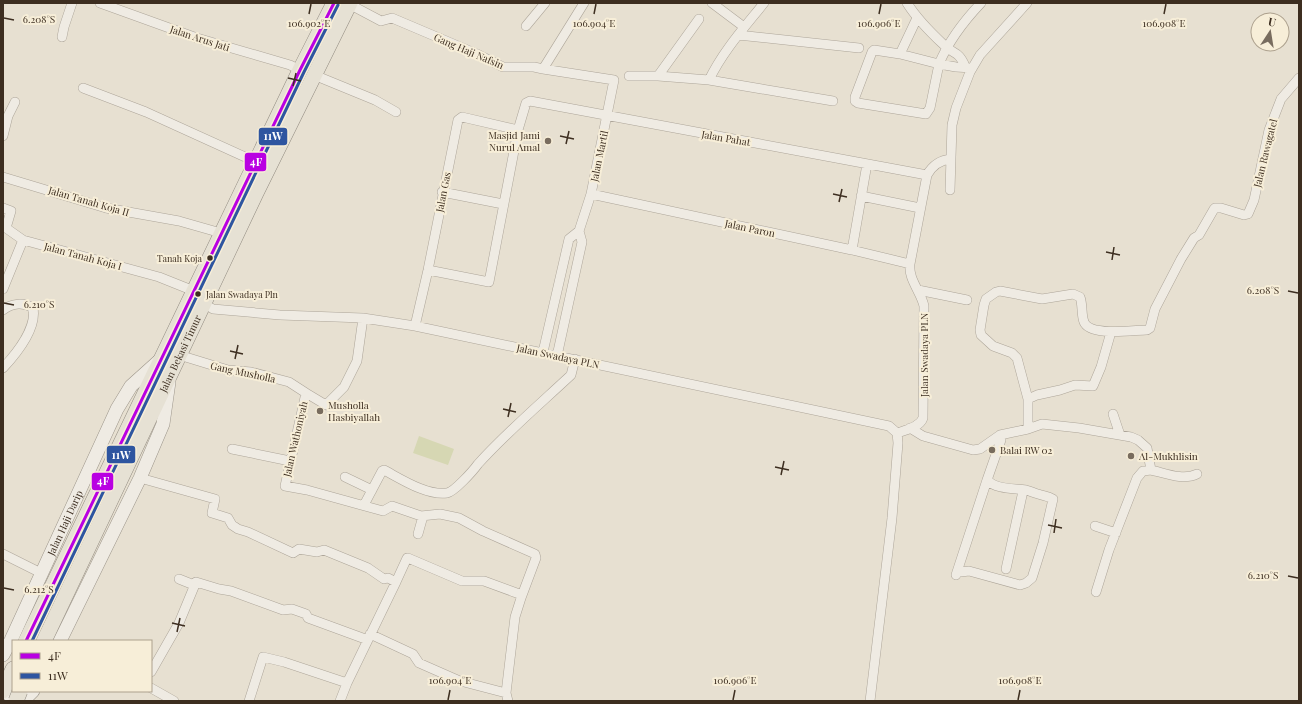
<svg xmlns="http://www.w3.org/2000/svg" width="1302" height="704" viewBox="0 0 1302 704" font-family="'Playfair Display',serif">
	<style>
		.green { fill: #d6d7b3 }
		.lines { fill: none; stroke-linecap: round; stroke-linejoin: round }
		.street-casing { stroke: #ada599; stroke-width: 10 }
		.secondary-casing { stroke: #9c958a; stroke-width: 14 }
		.primary-casing { stroke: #928b80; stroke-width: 16 }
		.street { stroke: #efebe3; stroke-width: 9 }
		.secondary { stroke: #efebe3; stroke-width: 13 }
		.primary { stroke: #e6e1d4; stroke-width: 15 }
		.primary-bridge-casing { stroke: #928b80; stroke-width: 16; stroke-linecap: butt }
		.primary-bridge { stroke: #e6e1d4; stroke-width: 15 }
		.bus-1-casing { stroke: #f7eed8; stroke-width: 6 }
		.bus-2-casing { stroke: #f7eed8; stroke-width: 6 }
		.bus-1 { stroke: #b900e2; stroke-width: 3 }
		.bus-2 { stroke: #2e55a0; stroke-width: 3 }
		.ticks { fill: none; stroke: #3d2e20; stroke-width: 1.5 }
		.poi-dot { fill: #786c5e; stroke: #f7eed8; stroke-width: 1.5 }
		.bus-dot { fill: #3d2e20; stroke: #f7eed8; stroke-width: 1.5 }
		.labels { text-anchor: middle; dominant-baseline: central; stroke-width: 4; stroke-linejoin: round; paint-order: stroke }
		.bus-label { font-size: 9px; fill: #3d2e20; stroke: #f7eed8; text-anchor: end }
		.street-label { font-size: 10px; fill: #3d2e20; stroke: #f7eed8 }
		.poi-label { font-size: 10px; fill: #3d2e20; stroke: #f7eed8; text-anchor: start }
		.ticks-label { font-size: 10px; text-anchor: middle; fill: #3d2e20; stroke: #f7eed8; stroke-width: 4; stroke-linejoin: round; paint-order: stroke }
		.line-badge { stroke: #f7eed8; stroke-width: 1.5 }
		.badge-label { font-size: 11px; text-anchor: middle; font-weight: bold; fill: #fff }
	</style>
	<rect width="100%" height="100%" fill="#e7e0d1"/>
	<path class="green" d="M 419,436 L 454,449 L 448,465 L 413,453 Z"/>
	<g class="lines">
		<defs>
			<path id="street" d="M 100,3 L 197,38 L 290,65 L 300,70
				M 712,3 L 744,27
				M 907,3 C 917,19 930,32 944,45 C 954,55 958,50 965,66
				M 349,4 L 381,21 L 392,18 L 477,54 L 503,67 L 534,67 L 543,69 L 584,3
				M 526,26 L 545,3
				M 738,35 L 859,48
				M 62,37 L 64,27 L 72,3
				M 900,54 L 917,18
				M 972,68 L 956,67 L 939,64 L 930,108 L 926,114 L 858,103 L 855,101 L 855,97 L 872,52 L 874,50 L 900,54 L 939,64 C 949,40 963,22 981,3
				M 314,75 L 375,100 L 396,112
				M 629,76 L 658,76 L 709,80 L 833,101
				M 658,76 L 699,19
				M 709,80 C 723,51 744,28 764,3
				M 83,88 L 146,112 L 256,162
				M 3,136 L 8,116 L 15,102
				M 3,177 L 106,208 L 179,221 L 221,233
				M 950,190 L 952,125 L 956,108 L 970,72 L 980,55 L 1027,3
				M 442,192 L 503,204
				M 591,194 L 852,250 L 910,264
				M 861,196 L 920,208
				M 3,208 L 11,211 L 6,228 L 23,240 L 159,277 L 194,291
				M 852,250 L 867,164
				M 428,270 L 489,282 L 518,130 L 526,103 L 530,101 L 927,175
				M 3,289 L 23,240
				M 918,290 L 967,300
				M 203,303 L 213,309 L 280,315 L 363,318 L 415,326 L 889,426 L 897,433 L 898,443 L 892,518 L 870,701
				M 3,310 C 12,303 24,302 33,308 C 37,328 16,354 3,368
				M 363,318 L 357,361 L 344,387 L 326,405 L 306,393 L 285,486 L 307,490 L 383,511 L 392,506 L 421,516 L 440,514 L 459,518 L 483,531 L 535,554 L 536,558 L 521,598 L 515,617 L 506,693 L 508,701
				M 415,326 L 428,270 L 458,120 L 462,117 L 518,130
				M 543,352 L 569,239 L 579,231 L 591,194 L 614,80 L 543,69
				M 179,355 L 228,370 L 251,372 L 289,382 L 306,393
				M 557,356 L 582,242 L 579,231
				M 1028,399 L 1037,395 L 1060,390 L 1075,385 L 1093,386 L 1101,367 L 1111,332
				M 1113,414 L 1120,435
				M 910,428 L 923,436 L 973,450 L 980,449 L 1000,435 L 1028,429 L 1042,424 L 1079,428 L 1131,437 L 1138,440 L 1147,448 L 1151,470 C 1165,473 1183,481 1197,474
				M 1028,429 L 1028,399 L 1017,358 L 1012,353 L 993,346 L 981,335 L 980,330 L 984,305 L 986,299 L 996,292 L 1000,291 L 1042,299 L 1073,294 L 1080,297 C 1083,305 1081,314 1084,322 C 1090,337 1134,330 1147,330 L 1150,328 L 1155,309 L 1181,259 L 1194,238 L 1199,235 L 1214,209 L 1215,208 L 1221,208 L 1244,215 L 1248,214 L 1254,200 L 1269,130 L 1281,99 L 1299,78
				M 897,433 C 906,430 920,427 923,418 L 924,306 C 921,292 908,279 910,264 L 927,175 C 932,166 940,160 951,159
				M 232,449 L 290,461
				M 345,477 L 372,490
				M 140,478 L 215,499 L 212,513 L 228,518 L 232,525 L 238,529 L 248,532 L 293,553 L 299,549 L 317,552 L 324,550 L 368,568 L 384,579 L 388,578 L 396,582 L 407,558 L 408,558 L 462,581 L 484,581 L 522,595
				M 364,505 L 382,471 L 384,470 C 401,479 427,496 447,493 C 454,492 473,471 478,464 C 507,432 540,404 571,375 L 575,359
				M 1095,526 L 1116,533
				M 418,534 L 423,516
				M 3,554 L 41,573
				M 1006,569 L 1023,491
				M 961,572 L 969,571 L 1020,585 L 1026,583 L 1032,578 L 1043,543 L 1053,499 C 1048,496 1044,496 1038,494 C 1034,493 1030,491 1026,490 C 1014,488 997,490 987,480 L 1001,440 L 1000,435
				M 956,575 L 987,480
				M 179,579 L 194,585
				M 1096,592 L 1109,550 L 1137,478 L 1143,471 L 1151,470
				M 370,634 L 413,654 L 419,663 L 460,681 L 506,693
				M 151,672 L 179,623 L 196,582 L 219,589 L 231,591 L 283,610 L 292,609 L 306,614 L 308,618 L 368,640
				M 151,688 L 174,701
				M 249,701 L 263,657 L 284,662 L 347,683
				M 340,701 L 347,683 L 396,582"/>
			<g id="secondary">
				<path d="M 60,641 L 140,478 L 163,424 L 169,382"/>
				<path id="s1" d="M 3,655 L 11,640 L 117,409 L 131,386 L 161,359"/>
				<path d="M 9,695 L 29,695 L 33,691"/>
			</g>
			<g id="primary">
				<path d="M 26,641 L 300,70 L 334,3"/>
				<path id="s2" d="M 44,641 L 256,193 L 350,3"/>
				<path d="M 3,691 L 13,669"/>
			</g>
		</defs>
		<use href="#street" class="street-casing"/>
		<use href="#secondary" class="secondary-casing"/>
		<use href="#primary" class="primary-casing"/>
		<use href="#street" class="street"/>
		<use href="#secondary" class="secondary"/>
		<use href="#primary" class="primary"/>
		<defs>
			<path id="primary-bridge" d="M 16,701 L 20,691"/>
		</defs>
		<use href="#primary-bridge" class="primary-bridge-casing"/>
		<use href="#primary-bridge" class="primary-bridge"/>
		<defs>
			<path id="bus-1" d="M 26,641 L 300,70 L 334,3"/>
			<path id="bus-2" d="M 32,641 L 304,72 L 338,5"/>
		</defs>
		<use href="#bus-1" class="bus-1-casing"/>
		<use href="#bus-2" class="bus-2-casing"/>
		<use href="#bus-1" class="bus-1"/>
		<use href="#bus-2" class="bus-2"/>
	</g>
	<path class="ticks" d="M 309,14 L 311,4M 594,14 L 596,4M 879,14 L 881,4M 1164,14 L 1166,4M 4,18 L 14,20M 288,78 L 301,81M 293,86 L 296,73M 560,136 L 574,139M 566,144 L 569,131M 833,194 L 847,197M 839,202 L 842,189M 1106,252 L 1120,255M 1112,260 L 1114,247M 1288,291 L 1298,293M 4,303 L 14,305M 230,351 L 243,354M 235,359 L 238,345M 503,409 L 516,412M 508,417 L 511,403M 775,467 L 789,470M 781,475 L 784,461M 1048,525 L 1062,528M 1054,533 L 1056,519M 1288,576 L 1298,578M 4,588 L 14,590M 172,623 L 185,626M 177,632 L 180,618M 448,700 L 450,690M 733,700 L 735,690M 1018,700 L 1020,690"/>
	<g class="poi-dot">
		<circle cx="548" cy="141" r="4"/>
		<circle cx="320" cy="411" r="4"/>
		<circle cx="992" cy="450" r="4"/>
		<circle cx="1131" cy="456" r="4"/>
	</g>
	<g class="bus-dot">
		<circle cx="210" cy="258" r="3.5"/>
		<circle cx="198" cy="294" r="3.5"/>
	</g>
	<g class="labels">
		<g class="bus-label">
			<text x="202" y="258">Tanah Koja</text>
			<text x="206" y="294" text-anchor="start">Jalan Swadaya Pln</text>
		</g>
		<g class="street-label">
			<text transform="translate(200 38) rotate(18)">Jalan Arus Jati</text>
			<text transform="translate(469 51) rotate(23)">Gang Haji Nafsin</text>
			<text transform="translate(726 138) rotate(10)">Jalan Pahat</text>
			<text transform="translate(1265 153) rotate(-76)">Jalan Rawagatel</text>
			<text transform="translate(599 156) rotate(-78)">Jalan Martil</text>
			<text transform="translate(443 192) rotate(-79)">Jalan Gas</text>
			<text transform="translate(89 201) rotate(16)">Jalan Tanah Koja II</text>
			<text transform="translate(750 228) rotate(12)">Jalan Paron</text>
			<text transform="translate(83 256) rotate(15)">Jalan Tanah Koja I</text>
			<text stroke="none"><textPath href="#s2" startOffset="318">Jalan Bekasi Timur</textPath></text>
			<text transform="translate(924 355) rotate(-90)">Jalan Swadaya PLN</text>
			<text transform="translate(558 356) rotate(12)">Jalan Swadaya PLN</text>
			<text transform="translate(243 372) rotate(12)">Gang Musholla</text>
			<text transform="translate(295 439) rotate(-77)">Jalan Wathoniyah</text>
			<text stroke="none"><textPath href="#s1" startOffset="146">Jalan Haji Darip</textPath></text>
		</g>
		<g class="poi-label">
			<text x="540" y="135" text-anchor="end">Masjid Jami<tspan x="540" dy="12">Nurul Amal</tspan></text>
			<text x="328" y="405">Musholla<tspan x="328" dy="12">Hasbiyallah</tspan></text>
			<text x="1000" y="450">Balai RW 02</text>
			<text x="1139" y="456">Al-Mukhlisin</text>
		</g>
	</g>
	<g class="ticks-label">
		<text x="39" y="23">6.208°S</text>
		<text x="309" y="27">106.902°E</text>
		<text x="594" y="27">106.904°E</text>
		<text x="879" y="27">106.906°E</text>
		<text x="1164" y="27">106.908°E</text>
		<text x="1263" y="294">6.208°S</text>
		<text x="39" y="308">6.210°S</text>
		<text x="1263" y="579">6.210°S</text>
		<text x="39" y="593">6.212°S</text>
		<text x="450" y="684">106.904°E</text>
		<text x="735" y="684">106.906°E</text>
		<text x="1020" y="684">106.908°E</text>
	</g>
	<g class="line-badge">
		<rect x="258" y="127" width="30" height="19" rx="4" fill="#2e55a0"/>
		<rect x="244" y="152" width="23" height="20" rx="4" fill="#b900e2"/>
		<rect x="106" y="445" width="30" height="19" rx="4" fill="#2e55a0"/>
		<rect x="91" y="472" width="23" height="19" rx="4" fill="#b900e2"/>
	</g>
	<g class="badge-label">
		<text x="273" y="140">11W</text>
		<text x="256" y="166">4F</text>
		<text x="121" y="459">11W</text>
		<text x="103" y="485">4F</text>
	</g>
	<rect width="1302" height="704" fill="none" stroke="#3d2e20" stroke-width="8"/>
	<rect x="12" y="640" width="140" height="52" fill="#f7eed8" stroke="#ada18e"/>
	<rect x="20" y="653" width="20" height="6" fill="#b900e2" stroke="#ada18e"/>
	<text x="48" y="660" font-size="12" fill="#3d2e20">4F</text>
	<rect x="20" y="673" width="20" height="6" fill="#2e55a0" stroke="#ada18e"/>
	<text x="48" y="680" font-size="12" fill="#3d2e20">11W</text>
	<g transform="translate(1270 32) rotate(12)"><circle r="19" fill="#f7eed8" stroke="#ada18e"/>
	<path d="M0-3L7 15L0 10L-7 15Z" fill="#786c5e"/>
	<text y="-6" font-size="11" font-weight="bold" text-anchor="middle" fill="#3d2e20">U</text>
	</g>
</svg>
